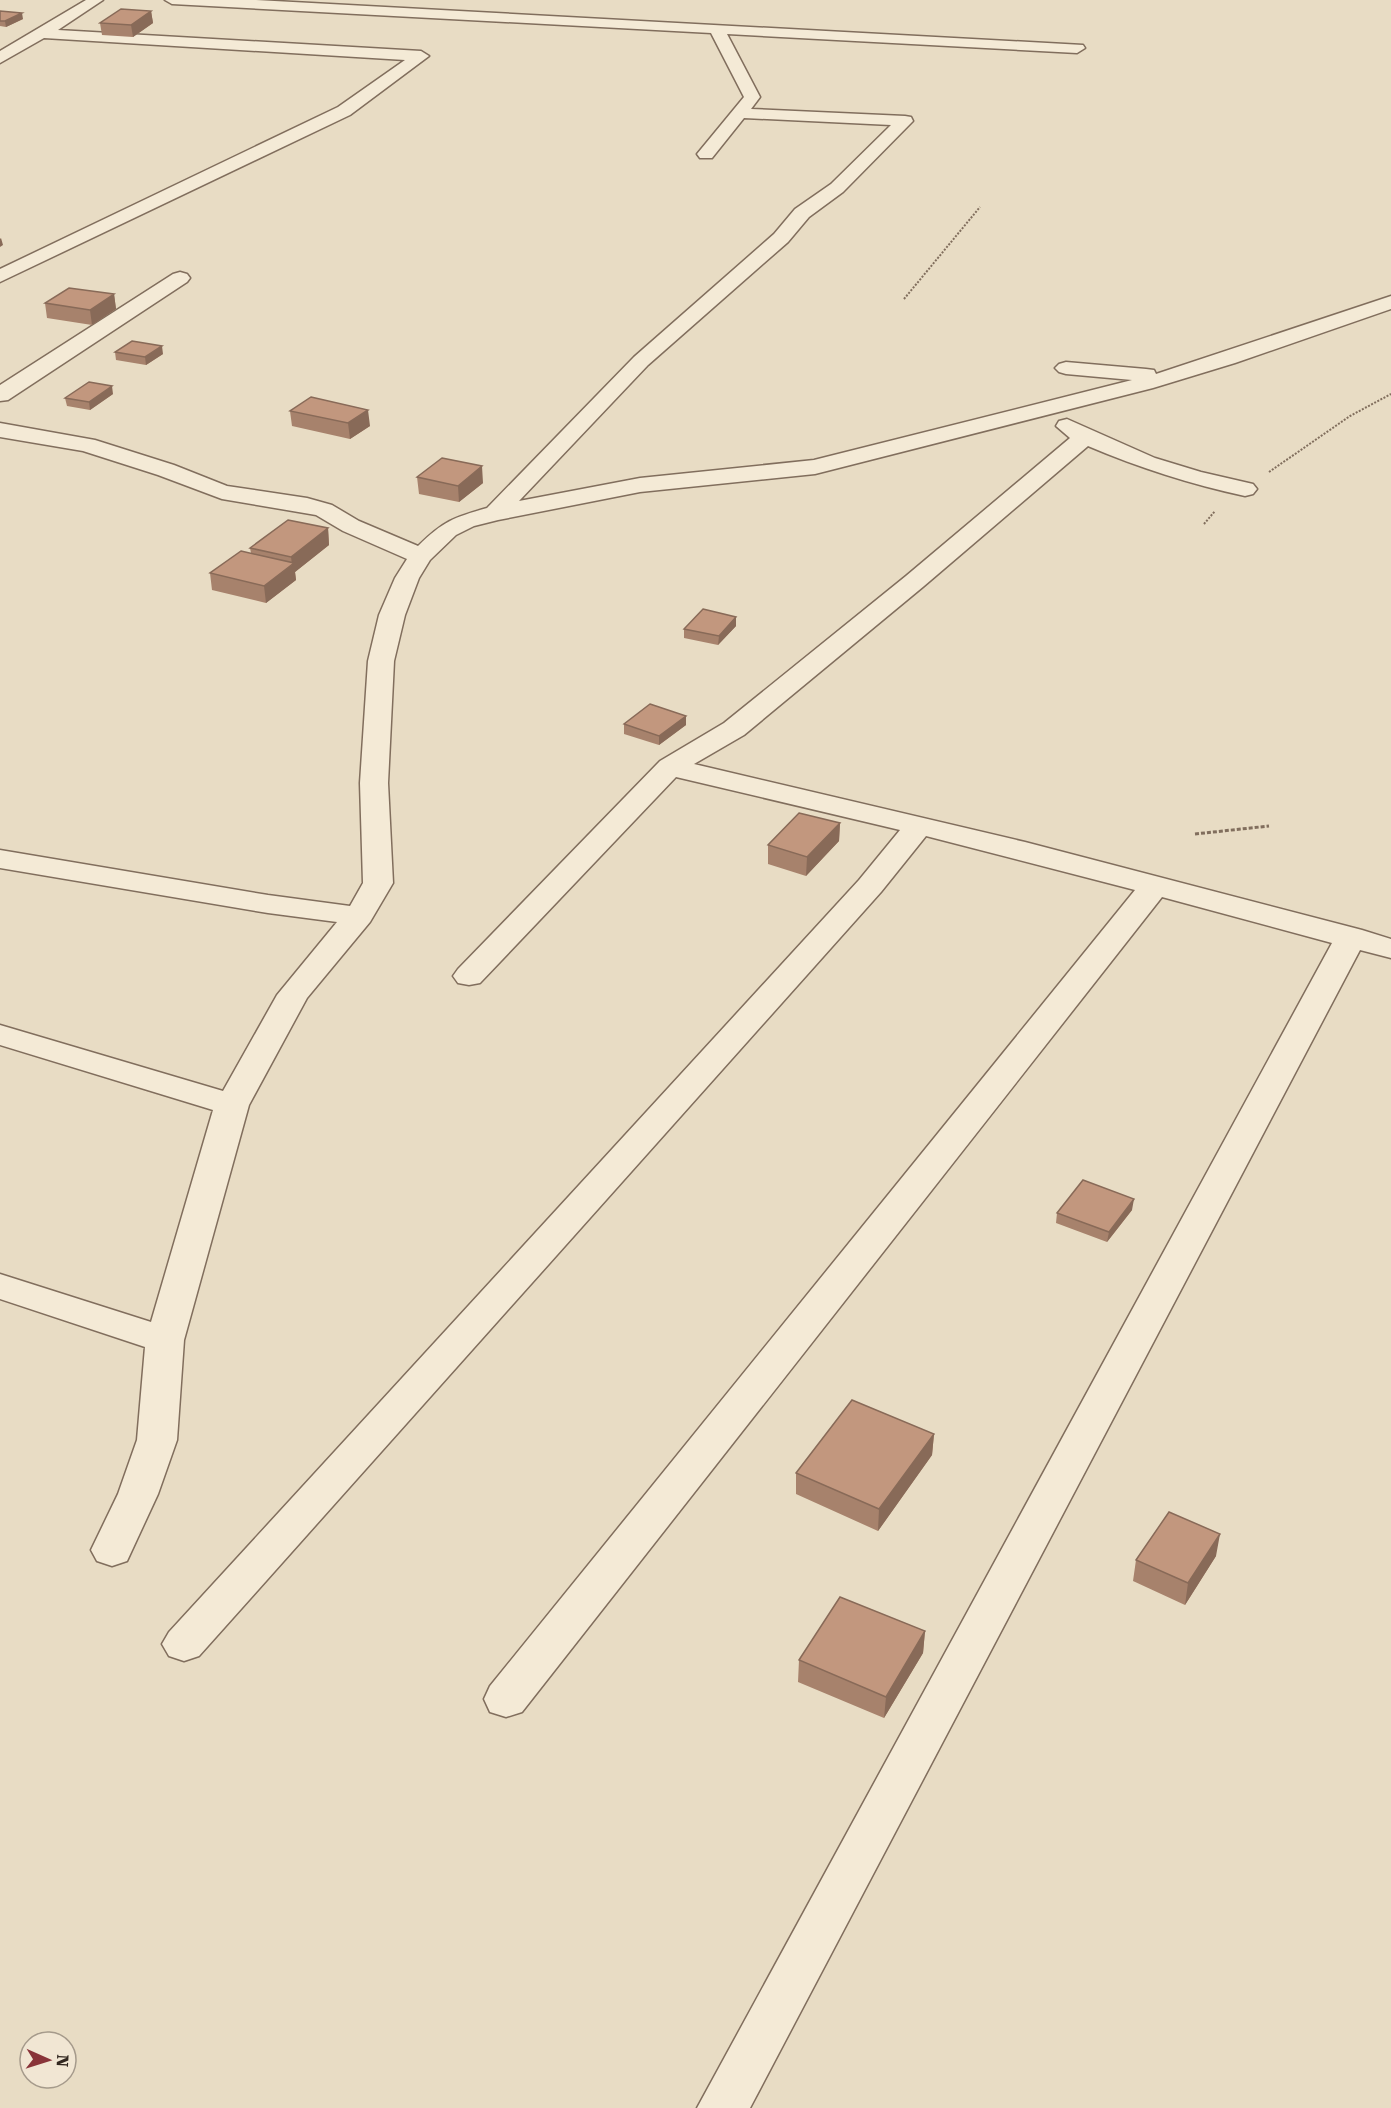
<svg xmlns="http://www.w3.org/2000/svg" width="1391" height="2108" viewBox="0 0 1391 2108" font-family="'Roboto Serif',serif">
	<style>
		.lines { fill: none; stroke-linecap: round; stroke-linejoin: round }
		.street-casing { stroke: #816e5d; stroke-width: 3 }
		.path-far1 { stroke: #816e5d; stroke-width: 2; stroke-dasharray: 2 1.5; stroke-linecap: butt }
		.path { stroke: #816e5d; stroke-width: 3; stroke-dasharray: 4 2; stroke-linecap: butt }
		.street { fill: #f4ead6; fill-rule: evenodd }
		.wall { fill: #a7826c }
		.shaded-wall { fill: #886a58 }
		.building { fill: #c2977e; stroke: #886a58; stroke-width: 1.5 }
	</style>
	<rect width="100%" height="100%" fill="#e8dcc4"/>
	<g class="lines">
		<defs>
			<path id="street" d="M 86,0 L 103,0 L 58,30 L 421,51 L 429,56 L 350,115 L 0,282 L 0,269 L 338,107 L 405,60 L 44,38 L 0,63 L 0,51 Z
				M 165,0 L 256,0 L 1083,45 L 1085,48 L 1077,53 L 727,34 L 760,97 L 751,109 L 905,116 L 911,117 L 913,121 L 843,192 L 809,217 L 788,242 L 648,365 L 519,501 L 640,478 L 814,460 L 1132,380 L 1066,374 L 1059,372 L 1055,368 L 1059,364 L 1066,362 L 1146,369 L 1154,370 L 1156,374 L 1391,296 L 1391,309 L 1235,363 L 1153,388 L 815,474 L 640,492 L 498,520 L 474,526 L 456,535 L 430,560 L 419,578 L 405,615 L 394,661 L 388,783 L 393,883 L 370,922 L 307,998 L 249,1105 L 184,1340 L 177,1440 L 158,1494 L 127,1561 L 112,1566 L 97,1561 L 91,1550 L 118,1494 L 137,1440 L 145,1347 L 0,1299 L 0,1274 L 151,1322 L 213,1110 L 0,1045 L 0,1025 L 223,1091 L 277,995 L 337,922 L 268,913 L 0,868 L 0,850 L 268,895 L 350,906 L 363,883 L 360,783 L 368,661 L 379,615 L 395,578 L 407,559 L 343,531 L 316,515 L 222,499 L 158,475 L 83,451 L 0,437 L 0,423 L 95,440 L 174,465 L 227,486 L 307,498 L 332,505 L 359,521 L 418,546 C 444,521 452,518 487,508 L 634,357 L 774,234 L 795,209 L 831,184 L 891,125 L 744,118 L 712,158 L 700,158 L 697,154 L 744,97 L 711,33 L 172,4 Z
				M 180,272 L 187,274 L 190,278 L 187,282 L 8,400 L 0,401 L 0,385 L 173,274 Z
				M 1067,419 L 1155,458 L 1201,472 L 1253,484 L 1257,489 L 1253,494 L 1245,496 C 1190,484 1140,468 1088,446 L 924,586 L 744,735 L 694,764 L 1025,842 L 1362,930 L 1391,939 L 1391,958 L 1360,950 L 750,2108 L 697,2108 L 1332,943 L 1162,897 L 522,1712 L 506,1717 L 490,1712 L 484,1699 L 490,1686 L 1135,890 L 926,836 L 881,892 L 199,1656 L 184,1661 L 169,1656 L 162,1644 L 169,1632 L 859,880 L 900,830 L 676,777 L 480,983 L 469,985 L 458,983 L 453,976 L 458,969 L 660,761 L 724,723 L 906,576 L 1070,438 L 1056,426 L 1059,421 Z"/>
		</defs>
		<use href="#street" class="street-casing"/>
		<path class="path-far1" d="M 904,299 L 980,207
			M 1269,472 L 1350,416 L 1391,394
			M 1204,524 L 1215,511"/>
		<path class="path" d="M 1195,834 L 1269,826"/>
		<use href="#street" class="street"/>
	</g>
	<path class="wall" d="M 0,11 L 23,19 L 6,27 L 0,26 Z
		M 151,11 L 153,23 L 133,37 L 102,35 L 100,23 Z
		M 114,294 L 116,309 L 92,325 L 47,318 L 45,303 Z
		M 115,352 L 163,354 L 146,365 L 116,360 Z
		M 113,394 L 90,410 L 67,406 L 65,398 Z
		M 290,411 L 370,426 L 350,439 L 292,426 Z
		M 417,477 L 483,483 L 459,502 L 419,494 Z
		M 328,528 L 329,545 L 295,572 L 296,580 L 266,603 L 212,590 L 210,573 L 251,553 L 250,548 Z
		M 736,617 L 736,626 L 718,645 L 684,638 L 684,629 Z
		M 686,716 L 686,725 L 659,745 L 624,734 L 624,724 Z
		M 840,823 L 839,841 L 806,876 L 768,864 L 768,845 Z
		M 1132,1210 L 1107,1242 L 1056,1223 L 1057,1213 Z
		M 934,1434 L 932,1455 L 878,1531 L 796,1494 L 796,1473 Z
		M 1216,1556 L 1185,1605 L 1133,1581 L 1136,1560 Z
		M 925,1631 L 923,1653 L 884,1718 L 798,1682 L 799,1660 Z"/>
	<path class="shaded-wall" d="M 151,11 L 153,23 L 133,37 L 131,25 Z
		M 22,13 L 23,19 L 6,27 L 5,21 Z
		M 1,238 L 3,245 L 0,247 L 0,239 Z
		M 114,294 L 116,309 L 92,325 L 90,310 Z
		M 162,346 L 163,354 L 146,365 L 145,357 Z
		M 112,386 L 113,394 L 90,410 L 89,402 Z
		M 368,410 L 370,426 L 350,439 L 348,423 Z
		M 482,466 L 483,483 L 459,502 L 458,486 Z
		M 328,528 L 329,545 L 295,572 L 296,580 L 266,603 L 264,586 L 292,565 L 291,557 Z
		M 736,617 L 736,626 L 718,645 L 719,636 Z
		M 686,716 L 686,725 L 659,745 L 659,736 Z
		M 840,823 L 839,841 L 806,876 L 807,857 Z
		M 1134,1199 L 1132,1210 L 1107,1242 L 1109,1232 Z
		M 934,1434 L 932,1455 L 878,1531 L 879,1509 Z
		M 1220,1534 L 1216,1556 L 1185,1605 L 1188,1583 Z
		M 925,1631 L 923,1653 L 884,1718 L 886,1697 Z"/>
	<path class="building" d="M 121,9 L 151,11 L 131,25 L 100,23 Z
		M 0,11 L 22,13 L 5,21 L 0,21 Z
		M 69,288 L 114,294 L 90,310 L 45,303 Z
		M 132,341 L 162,346 L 145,357 L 115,352 Z
		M 89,382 L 112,386 L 89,402 L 65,398 Z
		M 311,397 L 368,410 L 348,423 L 290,411 Z
		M 442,458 L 482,466 L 458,486 L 417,477 Z
		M 288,520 L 328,528 L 291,557 L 250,548 Z
		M 241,551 L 294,563 L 264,586 L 210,573 Z
		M 703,609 L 736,617 L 719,636 L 684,629 Z
		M 650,704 L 686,716 L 659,736 L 624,724 Z
		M 799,813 L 840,823 L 807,857 L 768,845 Z
		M 1083,1180 L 1134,1199 L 1109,1232 L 1057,1213 Z
		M 852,1400 L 934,1434 L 879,1509 L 796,1473 Z
		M 1169,1512 L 1220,1534 L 1188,1583 L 1136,1560 Z
		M 840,1597 L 925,1631 L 886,1697 L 799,1660 Z"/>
	<g transform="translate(48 2060) rotate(93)"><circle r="28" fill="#f1e6d3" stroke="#a59a8b" stroke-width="1.5"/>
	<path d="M0-4.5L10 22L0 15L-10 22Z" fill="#893439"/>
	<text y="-9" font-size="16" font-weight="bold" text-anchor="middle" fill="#32271f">N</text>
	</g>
</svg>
